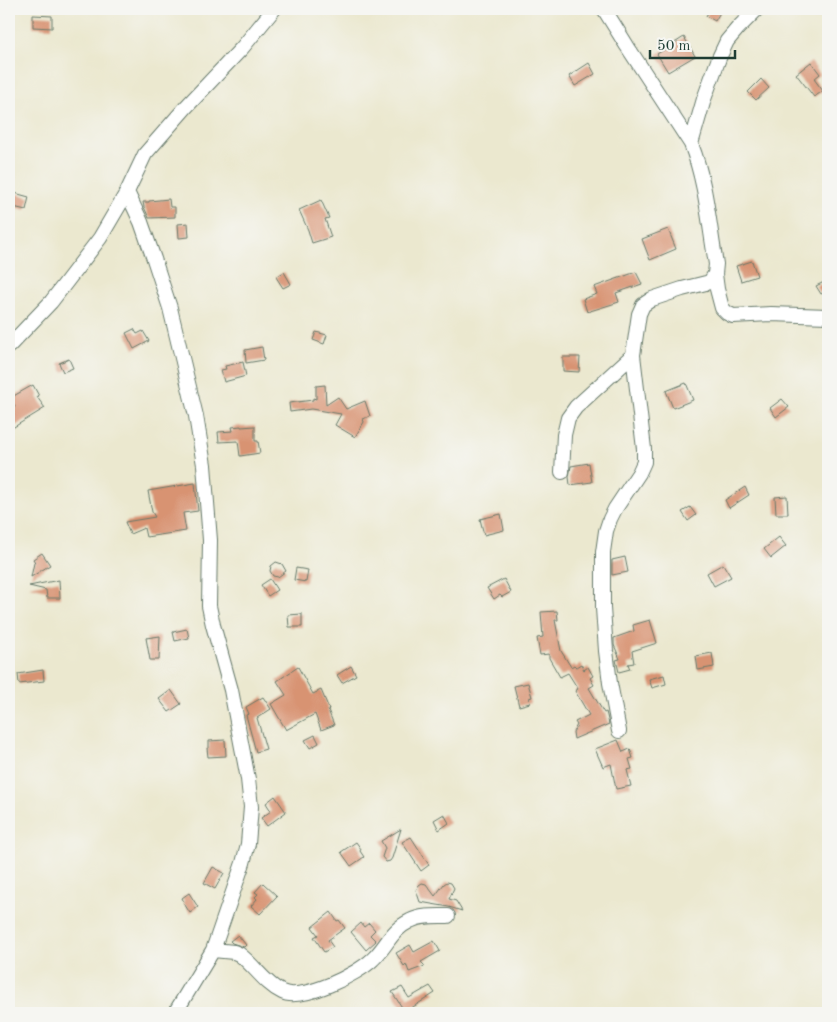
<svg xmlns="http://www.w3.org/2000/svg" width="837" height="1022" viewBox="0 0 837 1022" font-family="'Old Standard TT',serif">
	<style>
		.building { fill: #d89372 }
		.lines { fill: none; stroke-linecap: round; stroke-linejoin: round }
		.minor-casing { stroke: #66796a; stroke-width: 16 }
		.minor { stroke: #fff; stroke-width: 14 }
	</style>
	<rect width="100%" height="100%" fill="#f6f6f2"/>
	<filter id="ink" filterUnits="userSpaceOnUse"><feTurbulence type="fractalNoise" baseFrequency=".02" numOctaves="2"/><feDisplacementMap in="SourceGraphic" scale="10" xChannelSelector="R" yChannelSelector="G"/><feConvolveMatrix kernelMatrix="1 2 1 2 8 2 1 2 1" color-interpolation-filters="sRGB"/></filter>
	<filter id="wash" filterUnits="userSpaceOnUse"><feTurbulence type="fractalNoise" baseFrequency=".0096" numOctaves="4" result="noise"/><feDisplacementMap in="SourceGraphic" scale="20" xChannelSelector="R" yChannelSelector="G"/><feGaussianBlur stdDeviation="1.12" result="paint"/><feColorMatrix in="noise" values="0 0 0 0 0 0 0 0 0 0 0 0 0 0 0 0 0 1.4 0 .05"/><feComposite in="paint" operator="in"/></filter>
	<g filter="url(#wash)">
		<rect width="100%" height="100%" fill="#ebe8cf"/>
		<g id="blocks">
			<path class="building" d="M 710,9 L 722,9 L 715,21 L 706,16 Z
				M 33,15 L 52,16 L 52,28 L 33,27 Z
				M 684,37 L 695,56 L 668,72 L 657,54 Z
				M 811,62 L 820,74 L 814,79 L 823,91 L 814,97 L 796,74 Z
				M 589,63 L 595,74 L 575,86 L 569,76 Z
				M 761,79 L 769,88 L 756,100 L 748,92 Z
				M 11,192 L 29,197 L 26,210 L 9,206 Z
				M 169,199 L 170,207 L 175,207 L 175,217 L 149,218 L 144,207 L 143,202 L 149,202 L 149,201 Z
				M 321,200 L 329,218 L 325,219 L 331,237 L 312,243 L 308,230 L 299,210 Z
				M 188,223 L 189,237 L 179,238 L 178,224 Z
				M 668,229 L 676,249 L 650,260 L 642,239 Z
				M 752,261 L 757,276 L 741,281 L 736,266 Z
				M 284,272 L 291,284 L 283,288 L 276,277 Z
				M 636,272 L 642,284 L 616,293 L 619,302 L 587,312 L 583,299 L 597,294 L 594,287 Z
				M 828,280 L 828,291 L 821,294 L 816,286 Z
				M 134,329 L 137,334 L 143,331 L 149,341 L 134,349 L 126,333 Z
				M 316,332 L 327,335 L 324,344 L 313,340 Z
				M 262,347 L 264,360 L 246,363 L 245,350 Z
				M 563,357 L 580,357 L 579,372 L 563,371 Z
				M 69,359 L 73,368 L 63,372 L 59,363 Z
				M 243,362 L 246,376 L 224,382 L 221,370 L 226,369 L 225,366 Z
				M 686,383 L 693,400 L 673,408 L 666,391 Z
				M 33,385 L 39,396 L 37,397 L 45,408 L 9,430 L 9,409 L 15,406 L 10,398 Z
				M 325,385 L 326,405 L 338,397 L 346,409 L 365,401 L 370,416 L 363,419 L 364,422 L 355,437 L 335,425 L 341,414 L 311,409 L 290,412 L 289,403 L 313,400 L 313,398 L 316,399 L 316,386 Z
				M 782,399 L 789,407 L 776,417 L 770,408 Z
				M 241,426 L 241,427 L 255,426 L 255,441 L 258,441 L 260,453 L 240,456 L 238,441 L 219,442 L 218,432 L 233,431 L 232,427 Z
				M 589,463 L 592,482 L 570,485 L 569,477 L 571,466 Z
				M 195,483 L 198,511 L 183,513 L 186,531 L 146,537 L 144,528 L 130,534 L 125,522 L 155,517 L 152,512 L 148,491 Z
				M 745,487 L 749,495 L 729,508 L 725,500 Z
				M 787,496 L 788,514 L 776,514 L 775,497 Z
				M 690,507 L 696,515 L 688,521 L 682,512 Z
				M 501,514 L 504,530 L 484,535 L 480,519 Z
				M 779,537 L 786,546 L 771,558 L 764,549 Z
				M 42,553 L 50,565 L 31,577 L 34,563 L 35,562 L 33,559 Z
				M 625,557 L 628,572 L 612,575 L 612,560 Z
				M 276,562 L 282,564 L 286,571 L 278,577 L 273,576 L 270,571 L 271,566 Z
				M 723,564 L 731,577 L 714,586 L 707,573 Z
				M 296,568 L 308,570 L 306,582 L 294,580 Z
				M 270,579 L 277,590 L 268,596 L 261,585 Z
				M 504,579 L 511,592 L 502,597 L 500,595 L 494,599 L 487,588 Z
				M 59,580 L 60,598 L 47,598 L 46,590 L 29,586 Z
				M 557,611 L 558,620 L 555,620 L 561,651 L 571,667 L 574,665 L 576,667 L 581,664 L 584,670 L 588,667 L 593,676 L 590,678 L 594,685 L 589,688 L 604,713 L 606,712 L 609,724 L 574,739 L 573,732 L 577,725 L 575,722 L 589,715 L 575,691 L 578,689 L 568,673 L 560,677 L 549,658 L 549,654 L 540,655 L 537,638 L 543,637 L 541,612 Z
				M 302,614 L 302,627 L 289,627 L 288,615 Z
				M 650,620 L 657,643 L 632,651 L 634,663 L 628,664 L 630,669 L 619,672 L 616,660 L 620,659 L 614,645 L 614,638 L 634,631 L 633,625 Z
				M 187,629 L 189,638 L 175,641 L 173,632 Z
				M 160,636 L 159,660 L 150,660 L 146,638 Z
				M 712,653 L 714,667 L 698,670 L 696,656 Z
				M 351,666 L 356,675 L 342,683 L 337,675 Z
				M 298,667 L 313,694 L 321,690 L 329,709 L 328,710 L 334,725 L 321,730 L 315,714 L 286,730 L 271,704 L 286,695 L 277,681 Z
				M 43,670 L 44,681 L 19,684 L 18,674 Z
				M 664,675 L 666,684 L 652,688 L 649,679 Z
				M 528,683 L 532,697 L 529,698 L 530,703 L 519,706 L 514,686 Z
				M 171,690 L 181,704 L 169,712 L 159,699 Z
				M 263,697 L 271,709 L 257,718 L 266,749 L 256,752 L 246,715 L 249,714 L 246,707 Z
				M 315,735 L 319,743 L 310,748 L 305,740 Z
				M 225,740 L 226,756 L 208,757 L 207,748 L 209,748 L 209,741 Z
				M 618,740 L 623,752 L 630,749 L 633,758 L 629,759 L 632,769 L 627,770 L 631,786 L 616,789 L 611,764 L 603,767 L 595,749 Z
				M 275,796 L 286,812 L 267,826 L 261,818 L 271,811 L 266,803 Z
				M 444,814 L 449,823 L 439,830 L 434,820 Z
				M 401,829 L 392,858 L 390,861 L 386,862 L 382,857 L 385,848 L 381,841 Z
				M 411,837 L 429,865 L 421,871 L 402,842 Z
				M 356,842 L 361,849 L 360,851 L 364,857 L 351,866 L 341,852 Z
				M 213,867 L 224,873 L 215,889 L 204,883 Z
				M 447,882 L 451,883 L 454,888 L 449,899 L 456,901 L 462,911 L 449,907 L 420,902 L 416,890 L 419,885 L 422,883 L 426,884 L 435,896 L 444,884 Z
				M 263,883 L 277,896 L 260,914 L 251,906 L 257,899 L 255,897 L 258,894 L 255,892 Z
				M 189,893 L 198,907 L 190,913 L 183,902 L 184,902 L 182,898 Z
				M 331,912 L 337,921 L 339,920 L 345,928 L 328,940 L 333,947 L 324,952 L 314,937 L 318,935 L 312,927 Z
				M 361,923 L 364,927 L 369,923 L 375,930 L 370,935 L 376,941 L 366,950 L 351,932 Z
				M 238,935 L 246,945 L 244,947 L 232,943 L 230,941 Z
				M 434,941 L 440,951 L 421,962 L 425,966 L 409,972 L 406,964 L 404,966 L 396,953 L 410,945 L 414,952 Z
				M 430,986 L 435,993 L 405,1012 L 392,992 L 402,987 L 409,998 Z"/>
		</g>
	</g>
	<g filter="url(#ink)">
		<use href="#blocks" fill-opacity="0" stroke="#66796a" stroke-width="1"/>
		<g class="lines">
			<defs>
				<path id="minor" d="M 604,9 L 627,46 L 691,144 C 706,182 709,224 716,264 L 715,274 L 710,282 L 682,289 L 652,299 L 643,305 L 639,314 L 633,355 L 644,449 L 644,462 L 639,473 L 615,509 L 610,519 L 606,531 L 603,552 L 603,608 L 606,651 L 610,683 L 619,731
					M 691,144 L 704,99 L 719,58 L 727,41 L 738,28 L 757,9
					M 127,192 L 141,222 L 154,259 L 170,308 L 196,416 L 204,465 L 210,540 L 209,606 L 213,625 L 231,690 L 248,779 L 251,807 L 248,844 L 243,863 L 213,950 L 175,1013
					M 715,274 L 717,289 L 722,308 L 727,313 L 733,316 L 771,314 L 828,316
					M 9,346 L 51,302 L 100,238 L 127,192 L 145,154 L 187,106 L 242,48 L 274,9
					M 562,472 L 564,435 L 568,418 L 576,407 L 633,355
					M 213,950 L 234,952 L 239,954 C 254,965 265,984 282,992 C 302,1002 358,974 373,959 C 387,946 391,930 410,921 C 421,915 436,916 448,916"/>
			</defs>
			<use href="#minor" class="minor-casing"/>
			<use href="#minor" class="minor"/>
		</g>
	</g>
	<rect width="837" height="1022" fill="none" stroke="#f6f6f2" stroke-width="30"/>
	<path d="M650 50v8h85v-8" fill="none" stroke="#1f3d34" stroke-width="2.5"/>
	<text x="657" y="50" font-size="15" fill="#1f3d34" stroke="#f6f6f2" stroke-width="4" paint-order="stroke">50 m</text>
</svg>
